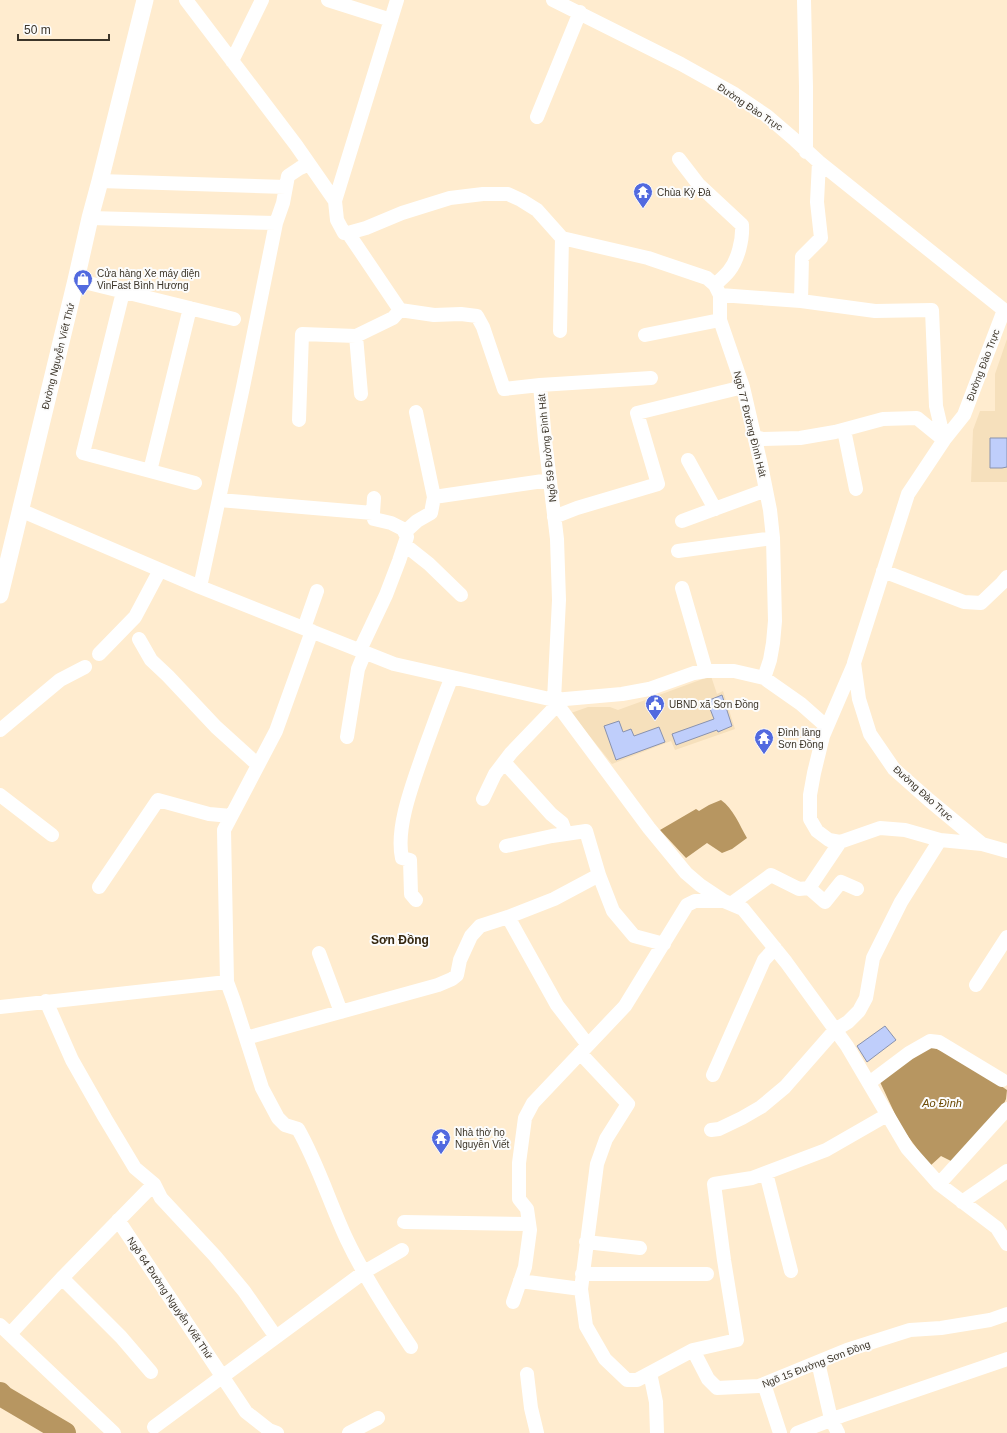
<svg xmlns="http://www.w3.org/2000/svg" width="1007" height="1433" viewBox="0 0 1007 1433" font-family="Arial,sans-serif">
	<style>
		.built { fill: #f6e0bc }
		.water { fill: #b79661 }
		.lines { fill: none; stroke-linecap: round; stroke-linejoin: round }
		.river { stroke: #b79661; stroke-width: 22 }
		.building { fill: #bfcefb; stroke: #8992ae }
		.minor { stroke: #fff; stroke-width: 14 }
		.major { stroke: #fff; stroke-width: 17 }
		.labels { text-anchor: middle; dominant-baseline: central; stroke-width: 4; stroke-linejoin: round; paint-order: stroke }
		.street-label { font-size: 10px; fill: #3c3529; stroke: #fcfcfc }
		.poi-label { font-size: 10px; fill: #3c3529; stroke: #fcfcfc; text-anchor: start }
		.water-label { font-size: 11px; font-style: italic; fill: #6d4c06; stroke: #fcfcfc }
		.quarter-label { font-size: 12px; font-weight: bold; fill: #35270f; stroke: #fcfcfc }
	</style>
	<rect width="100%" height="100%" fill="#ffeccf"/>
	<path class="built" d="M 1007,339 L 1007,482 L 971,482 L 973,430 L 980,411 L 995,411 L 995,374 Z
		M 711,676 L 717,694 L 723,691 L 735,729 L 675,750 L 671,741 L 612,764 L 571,713 L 588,707 L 610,707 L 618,710 Z"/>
	<path class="water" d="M 721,800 C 733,808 740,826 747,838 L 732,849 L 722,853 L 707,843 L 686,858 L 660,830 L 696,809 L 699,811 L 709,805 Z
		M 929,1046 L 958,1057 L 1007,1090 L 1006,1099 L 1002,1108 L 953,1162 L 941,1156 L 930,1166 L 901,1127 L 880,1082 Z"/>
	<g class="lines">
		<path class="river" d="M 0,1393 L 4,1397 L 65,1433"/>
	</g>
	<path class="building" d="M 990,438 L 1007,438 L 1007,467 L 1002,468 L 990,468 Z
		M 722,695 L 732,726 L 718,732 L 717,730 L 676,745 L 672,734 L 714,719 L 707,701 Z
		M 619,721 L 623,732 L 631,729 L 634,736 L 659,727 L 665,742 L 616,760 L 604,726 Z
		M 885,1026 L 896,1040 L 867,1062 L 857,1046 Z"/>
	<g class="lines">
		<path class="minor" d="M 186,0 L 296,145 L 335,201 L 337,220 L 344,233 L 348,233
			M 328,0 L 391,20
			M 553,0 L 681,64 L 733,93 L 767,116 L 795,140 L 819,162 L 1004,310 L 964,415 L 944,440 L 908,494 L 854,663 L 859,699 L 870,734 L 894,769 L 929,800 L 982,844 L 1007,851
			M 804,0 L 806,87 L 806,152
			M 232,61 L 262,0
			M 537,117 L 580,12
			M 679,159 L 699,185 L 742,225 C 743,239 738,260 729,271 C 725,276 719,281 715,285
			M 100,181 L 286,187
			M 335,201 L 397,0
			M 90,218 L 276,223
			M 348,233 L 366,228 L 402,213 L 450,198 L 483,194 L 508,194 L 521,200 L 537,210 L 562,238 L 648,258 L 707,278 L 715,285 L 720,295 L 720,320 L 743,387 L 761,465 L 770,510 L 773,538 L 775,621 L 773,643 L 770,660 L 764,678
			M 348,233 L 400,310 L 434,315 L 461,314 L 477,316 L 483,327 L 504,389 L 540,385 L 651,378
			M 76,280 L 234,319
			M 123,292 L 83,453 L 195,483
			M 720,295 L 801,301 L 875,311 L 932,310 L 936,406 L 944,440
			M 801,301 L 802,257 L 821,238 L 817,202 L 819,162
			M 560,331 L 562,238
			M 645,335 L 720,320
			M 356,336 L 361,394
			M 540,385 L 545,440 L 557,539 L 559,600 L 554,700
			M 299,420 L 302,334 L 356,336 L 393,318 L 400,310
			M 844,430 L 856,489
			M 755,437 L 763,439 L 800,438 L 835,432 L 883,419 L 917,418 L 944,440
			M 688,460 L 715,509
			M 150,471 L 190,308
			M 434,497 L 550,480
			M 219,500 L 373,513
			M 20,510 L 200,587 L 394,664 L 554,700 L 622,694 L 649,689 L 694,673 L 706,671 L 734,671 L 764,678 L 801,704 L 827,727
			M 554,517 L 577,508 L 658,484 L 637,413 L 743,387
			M 682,521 L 766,490
			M 405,532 L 417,521 L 431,513 L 434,497 L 416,412
			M 405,545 L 429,564 L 461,595
			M 678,551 L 773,538
			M 883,571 L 964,602 L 981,603 L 1002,583 L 1007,577
			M 200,587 L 243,387 L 276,223 L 283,203 L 288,176 L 300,168 L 309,164
			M 682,588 L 706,671
			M 304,628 L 317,591
			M 312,631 L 276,731 L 224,830 L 227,982 L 234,1001 L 262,1088 L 278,1118 L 285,1125 L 298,1129 C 318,1164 330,1204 347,1240 C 365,1278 388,1313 411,1347
			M 139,639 L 151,660 L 168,676 L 216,727 L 258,765
			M 360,650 L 386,595 L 399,561 L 407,537 L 403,529 L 391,523 L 374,519 L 373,513 L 374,498
			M 99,654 L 135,617 L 160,570
			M 854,664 L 823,736 L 814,773 L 810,795 L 810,819 L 817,831 L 829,840 L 840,842 L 880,828 L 905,830 L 940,840 L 982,844
			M 554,700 L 649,828 L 686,873 L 700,885 L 724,901
			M 0,730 L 60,680 L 85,667
			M 347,737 L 358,669 L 365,652
			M 504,762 L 551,814 L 562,823 L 566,834
			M 0,795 L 52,835
			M 483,799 L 495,774 L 511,753 L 558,704
			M 506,846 L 552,836 L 586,831 L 599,875 L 613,911 L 634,936 L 664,944
			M 99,887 L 158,800 L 209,814 L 231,816
			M 809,888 L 825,902 L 841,882 L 857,889
			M 416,900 L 411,894 L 410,860 L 402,858 C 395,826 415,778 425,748 C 434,724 442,700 452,677
			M 731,904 L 771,875 L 799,889 L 809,888 L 840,842
			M 508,917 L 557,1005 L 588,1045
			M 319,953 L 341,1012
			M 976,985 L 1007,937
			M 46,1001 L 72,1060 L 105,1118 L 135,1168 L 154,1184 L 161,1198 L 215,1256 L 244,1291 L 276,1337
			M 0,1007 L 227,982
			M 246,1038 L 438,985 L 452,979 L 457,975 L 460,960 L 471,936 L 480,926 L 508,917 L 554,899 L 599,875
			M 580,1053 L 628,1104 L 606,1139 L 597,1164 L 581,1289 L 586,1326 L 605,1359 L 627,1380 L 637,1380 L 693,1350 L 737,1340 L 724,1260 L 714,1184 L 752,1178 L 826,1150 L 887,1115
			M 713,1075 L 764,960 L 775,948
			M 869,1083 L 909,1053 L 930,1041 L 939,1042 L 949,1048 L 1002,1080
			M 711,1130 L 719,1129 L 742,1118 L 761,1107 L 785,1087 L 835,1030 L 848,1022 L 859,1011 L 866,998 L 873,958 L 901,902 L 940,840
			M 766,1173 L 791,1271
			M 939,1184 L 1007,1109
			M 962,1202 L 1007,1171
			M 118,1220 L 246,1412 L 269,1430 L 277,1433
			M 404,1222 L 529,1224
			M 586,1242 L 640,1248
			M 582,1274 L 707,1274
			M 62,1278 L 121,1337 L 151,1372
			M 520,1281 L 581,1289
			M 513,1302 L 525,1267 L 530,1230 L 527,1209 L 519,1199 L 519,1163 L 525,1118 L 533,1103 L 625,1006 L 687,905 L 695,901 L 724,901 L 743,909 L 786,962 L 847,1046 L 907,1148 L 939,1184 L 997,1228 L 1007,1244
			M 0,1325 L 114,1433
			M 10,1334 L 62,1278 L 154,1184
			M 693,1350 L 708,1379 L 717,1388 L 759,1386 L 847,1350 L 910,1330 L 941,1328 L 990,1320 L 1007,1314
			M 818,1362 L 831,1419 L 838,1433
			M 650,1373 L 656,1402 L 657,1433
			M 527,1374 L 531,1408 L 537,1433
			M 764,1384 L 780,1433
			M 154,1427 L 364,1272 L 402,1250
			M 349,1433 L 378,1418
			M 797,1433 L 841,1416 L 1007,1359"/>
		<path class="major" d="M 0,595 L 76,280 L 90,218 L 100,181 L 145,0"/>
	</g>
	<defs>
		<symbol id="temple-pin" viewBox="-11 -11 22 30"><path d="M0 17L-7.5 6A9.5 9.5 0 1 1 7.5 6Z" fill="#526adf" stroke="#fcfcfc"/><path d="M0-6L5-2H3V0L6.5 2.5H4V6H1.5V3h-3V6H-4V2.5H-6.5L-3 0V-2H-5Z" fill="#fff"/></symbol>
		<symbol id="shop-pin" viewBox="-11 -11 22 30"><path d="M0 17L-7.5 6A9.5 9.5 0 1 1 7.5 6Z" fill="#526adf" stroke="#fcfcfc"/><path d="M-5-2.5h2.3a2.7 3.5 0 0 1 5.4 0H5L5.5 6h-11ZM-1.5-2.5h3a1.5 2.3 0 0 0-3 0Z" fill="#fff"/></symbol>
		<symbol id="civic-pin" viewBox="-11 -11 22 30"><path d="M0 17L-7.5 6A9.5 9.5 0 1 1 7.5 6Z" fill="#526adf" stroke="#fcfcfc"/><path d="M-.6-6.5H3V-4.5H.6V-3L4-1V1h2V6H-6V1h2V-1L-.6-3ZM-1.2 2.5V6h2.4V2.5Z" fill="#fff"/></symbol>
	</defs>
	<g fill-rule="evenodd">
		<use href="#temple-pin" x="632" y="181" width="22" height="30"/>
		<use href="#shop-pin" x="72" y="268" width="22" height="30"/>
		<use href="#civic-pin" x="644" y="693" width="22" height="30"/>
		<use href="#temple-pin" x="753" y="727" width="22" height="30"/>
		<use href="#temple-pin" x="430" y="1127" width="22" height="30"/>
	</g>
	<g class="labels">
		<g class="street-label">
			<text transform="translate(750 107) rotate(34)">Đường Đào Trực</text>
			<text transform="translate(58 356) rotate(-76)">Đường Nguyễn Viết Thứ</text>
			<text transform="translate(983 365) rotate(-69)">Đường Đào Trực</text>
			<text transform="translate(750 424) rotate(76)">Ngõ 77 Đường Đình Hát</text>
			<text transform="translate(547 448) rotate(-96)">Ngõ 59 Đường Đình Hát</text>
			<text transform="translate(923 793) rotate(42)">Đường Đào Trực</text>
			<text transform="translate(170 1298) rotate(56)">Ngõ 64 Đường Nguyễn Viết Thứ</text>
			<text transform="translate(816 1364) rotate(-21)">Ngõ 15 Đường Sơn Đồng</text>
		</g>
		<g class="poi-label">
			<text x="657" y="192">Chùa Kỳ Đà</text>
			<text x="97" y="273">Cửa hàng Xe máy điện<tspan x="97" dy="12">VinFast Bình Hương</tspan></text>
			<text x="669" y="704">UBND xã Sơn Đồng</text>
			<text x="778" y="732">Đình làng<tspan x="778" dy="12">Sơn Đồng</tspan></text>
			<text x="455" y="1132">Nhà thờ họ<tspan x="455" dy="12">Nguyễn Viết</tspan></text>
		</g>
		<g class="water-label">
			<text x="942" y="1103">Ao Đình</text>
		</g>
		<g class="quarter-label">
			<text x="400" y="940">Sơn Đồng</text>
		</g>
	</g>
	<path d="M18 34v6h91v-6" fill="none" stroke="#3c3529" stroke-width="2"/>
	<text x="24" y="34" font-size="12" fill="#3c3529" stroke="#fcfcfc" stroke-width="3" paint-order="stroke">50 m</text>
</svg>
